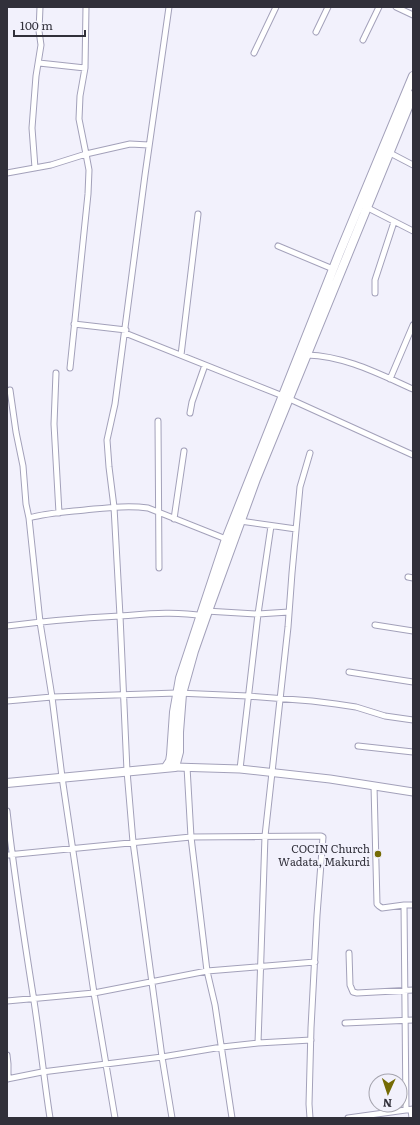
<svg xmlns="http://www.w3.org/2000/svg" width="420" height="1125" viewBox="0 0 420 1125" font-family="Literata,serif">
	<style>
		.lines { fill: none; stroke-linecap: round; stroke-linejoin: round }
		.street-casing { stroke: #a3a1ba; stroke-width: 7 }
		.secondary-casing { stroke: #a3a1ba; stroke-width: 9 }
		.primary-casing { stroke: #a3a1ba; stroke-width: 10 }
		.street { stroke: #fff; stroke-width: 5 }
		.secondary { stroke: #fff; stroke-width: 7 }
		.primary { stroke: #fff; stroke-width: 8 }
		.poi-dot { fill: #756b05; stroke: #f2f1fc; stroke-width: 1.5 }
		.labels { text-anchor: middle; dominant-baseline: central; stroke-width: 4; stroke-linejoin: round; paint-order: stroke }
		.poi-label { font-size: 11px; fill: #31303a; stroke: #f2f1fc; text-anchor: end }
	</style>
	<rect width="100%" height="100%" fill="#f2f1fc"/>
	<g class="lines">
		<defs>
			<path id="street" d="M 169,7 L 145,175 L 115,404 L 107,440 L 109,467 L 114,507 L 120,616 L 127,771 L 133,842 L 162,1057 L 172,1118
				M 396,7 L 413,15
				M 316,32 L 328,7
				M 363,40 L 379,7
				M 254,53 L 276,7
				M 39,63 L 85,68
				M 390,153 L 413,165
				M 35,168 L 32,128 L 36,76 L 41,45 L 39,31 L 40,7
				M 7,173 L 51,165 L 86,154 L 79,119 L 80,96 L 85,68 L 86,7
				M 366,207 L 413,231
				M 278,246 L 333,269
				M 375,293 L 375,280 L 394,222
				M 74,324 L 126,330
				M 125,333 L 283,396 L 413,455
				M 181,355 L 198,214
				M 307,355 C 345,356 379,374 413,389
				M 70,368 L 88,194 L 89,170 L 86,154 L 130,144 L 149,145
				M 56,373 L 54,424 L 59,513
				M 390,379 L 413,325
				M 10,390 L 16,432 L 23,466 L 26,504 L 29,518
				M 190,413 L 192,402 L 205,365
				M 158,421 L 159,568
				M 174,519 L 184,451
				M 240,521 L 296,529
				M 408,577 L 413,578
				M 206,611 L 258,614 L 289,612
				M 375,625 L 413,631
				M 7,626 C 45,621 82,618 120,616 C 147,614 176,611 203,616
				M 349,672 L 413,682
				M 7,701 L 52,697 L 177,693 L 248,696 L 312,701 L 336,704 L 356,707 L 385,716 L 413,720
				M 358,746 L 413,752
				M 187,767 L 191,837 L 207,971 L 215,1005 L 232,1118
				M 240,769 L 258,614 L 271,526
				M 374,786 L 377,904 L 379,906 L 382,908 L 404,905
				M 7,811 C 14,875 24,938 34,1001 C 40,1040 44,1079 50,1118
				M 7,855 L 191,837 L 321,836 L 323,837 L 317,915 L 311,1028 L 309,1104 L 310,1118
				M 349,953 L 350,985 L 353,992 L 357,993 L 413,990
				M 7,1001 L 94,993 L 207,971 L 315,962
				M 345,1023 L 413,1020
				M 258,1043 L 265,836 L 288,627 L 292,573 L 300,487 L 310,453
				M 7,1055 L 8,1064 L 8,1079
				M 7,1079 L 42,1072 L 162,1057 L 222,1047 L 258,1043 L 311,1040
				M 406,1110 L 404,905 L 413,905
				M 411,1110 L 412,1118
				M 115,1118 L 94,993 L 62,777 L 52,697 L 40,622 L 29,518 C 47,513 66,512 85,510 C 106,508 127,505 148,508 L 226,539
				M 348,1118 L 413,1109"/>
			<path id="secondary" d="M 175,767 L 240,769 L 330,779 L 413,792"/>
			<path id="primary" d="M 166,767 L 170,761 L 171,755 L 174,712 L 180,678 L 226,539 L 339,254 L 413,76
				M 7,783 L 175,767 L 179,752 L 179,732 L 182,694 L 194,651 L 208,611 L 256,479 L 413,95"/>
		</defs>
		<use href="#street" class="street-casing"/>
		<use href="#secondary" class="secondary-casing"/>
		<use href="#primary" class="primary-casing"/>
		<use href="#street" class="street"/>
		<use href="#secondary" class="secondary"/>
		<use href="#primary" class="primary"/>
	</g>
	<circle class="poi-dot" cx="378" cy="854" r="4"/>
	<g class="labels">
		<g class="poi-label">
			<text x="370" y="848">COCIN Church<tspan x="370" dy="13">Wadata, Makurdi</tspan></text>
		</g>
	</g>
	<rect width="420" height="1125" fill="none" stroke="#31303a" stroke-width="16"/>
	<g transform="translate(388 1093) rotate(183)"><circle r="19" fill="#f2f1fc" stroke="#a5a4ae"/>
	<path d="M0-3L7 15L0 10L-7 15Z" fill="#756b05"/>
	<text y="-6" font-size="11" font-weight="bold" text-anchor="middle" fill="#31303a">N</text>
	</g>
	<path d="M14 30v6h71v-6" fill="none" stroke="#31303a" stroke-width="2"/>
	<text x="20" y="30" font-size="12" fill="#31303a" stroke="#f2f1fc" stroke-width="3" paint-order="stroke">100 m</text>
</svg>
